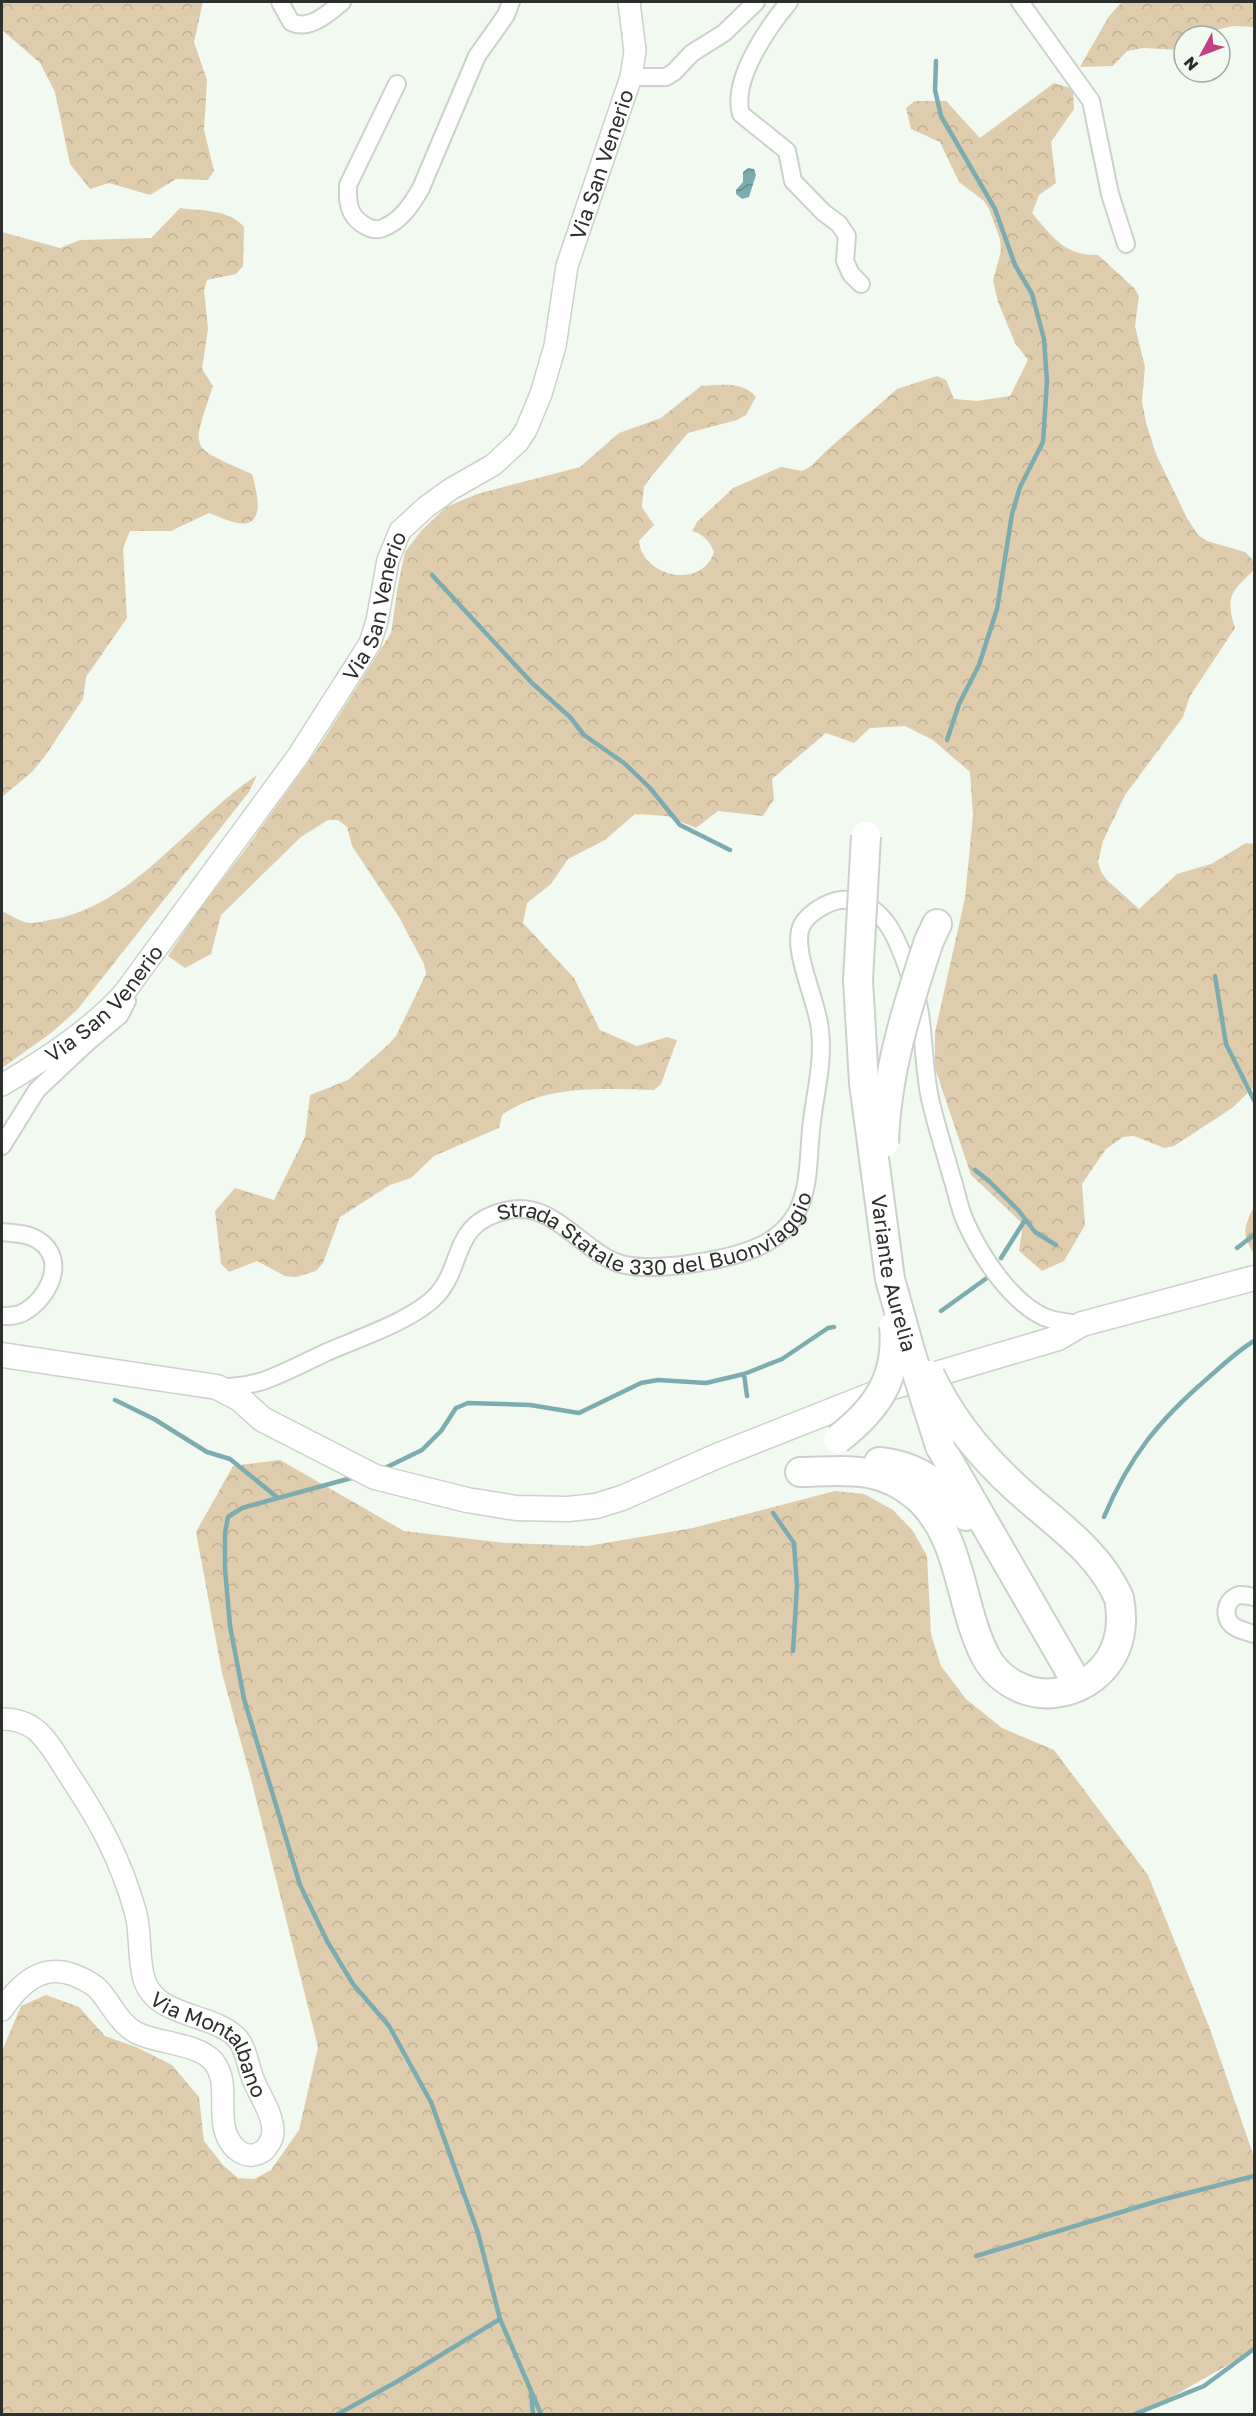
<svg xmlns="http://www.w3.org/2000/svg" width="1256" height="2416" viewBox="0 0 1256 2416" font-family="'Golos Text',sans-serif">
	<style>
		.forest { fill: url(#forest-crowns) }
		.water { fill: url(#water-waves) }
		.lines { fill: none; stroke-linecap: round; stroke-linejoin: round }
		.stream { stroke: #7cacaf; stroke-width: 4.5 }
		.minor-casing { stroke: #cbd2ca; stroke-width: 20 }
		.tertiary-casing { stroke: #cbd2ca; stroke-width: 24 }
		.secondary-casing { stroke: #cbd2ca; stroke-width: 27 }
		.trunk-casing { stroke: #cbd2ca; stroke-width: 32 }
		.minor { stroke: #fff; stroke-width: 16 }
		.tertiary { stroke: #fff; stroke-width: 21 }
		.secondary { stroke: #fff; stroke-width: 24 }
		.trunk { stroke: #fff; stroke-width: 28 }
		.trunk-bridge-casing { stroke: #cbd2ca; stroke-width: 32; stroke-linecap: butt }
		.trunk-bridge { stroke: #fff; stroke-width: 28 }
		.labels { text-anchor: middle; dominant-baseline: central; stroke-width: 6; stroke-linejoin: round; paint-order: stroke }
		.street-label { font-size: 21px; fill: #2d2f2c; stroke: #f2f9f1 }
	</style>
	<defs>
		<pattern id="forest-crowns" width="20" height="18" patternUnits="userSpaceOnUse" patternTransform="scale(1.5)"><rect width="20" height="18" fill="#dfccac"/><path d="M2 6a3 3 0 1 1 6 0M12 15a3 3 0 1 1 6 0" fill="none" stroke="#c0b094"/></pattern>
		<pattern id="water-waves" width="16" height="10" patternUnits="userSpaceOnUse" patternTransform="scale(1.5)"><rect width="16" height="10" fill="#7cacaf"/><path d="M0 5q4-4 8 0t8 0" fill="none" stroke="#668c8f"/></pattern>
	</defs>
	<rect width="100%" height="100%" fill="#f2f9f1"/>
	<path class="forest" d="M 2,2 L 203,2 L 194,42 L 207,80 L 204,130 L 214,171 L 208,180 L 176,179 L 150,195 L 109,183 L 90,189 L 70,164 L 55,92 L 40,63 L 2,30 Z
		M 1122,2 L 1254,2 L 1254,27 L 1233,26 L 1211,31 L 1203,36 L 1184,36 L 1184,48 L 1181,50 L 1143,48 L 1127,51 L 1113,66 L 1080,67 L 1109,16 Z
		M 1054,83 L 1073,89 L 1074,109 L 1051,142 L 1056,183 L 1039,195 L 1032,213 C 1052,236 1064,256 1098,255 L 1134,288 L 1139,296 L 1135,326 L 1145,367 L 1142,401 L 1146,423 L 1156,454 L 1187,518 L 1198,535 L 1207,541 L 1245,552 L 1253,560 L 1254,570 C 1231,592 1225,596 1235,628 L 1190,696 L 1183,717 L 1125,795 L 1103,841 L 1098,862 L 1101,872 L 1107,880 L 1139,909 L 1177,874 L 1211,864 L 1246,843 L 1254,844 L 1254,1087 L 1232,1108 L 1174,1146 L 1164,1148 L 1134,1136 L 1123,1137 L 1106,1149 L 1082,1184 L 1085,1225 L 1064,1261 L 1042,1271 L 1019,1251 L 1023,1224 L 971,1175 L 935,1068 L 935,1032 L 965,898 L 973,815 L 970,772 L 933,740 L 905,726 L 870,728 L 854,743 L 826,733 L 772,779 L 774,799 L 763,816 L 718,811 L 696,828 L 667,816 L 635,814 L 605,840 L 568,859 L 551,884 L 527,903 L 523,923 L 574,978 L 600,1030 L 637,1046 L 667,1037 L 677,1040 L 661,1084 L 654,1090 C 603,1089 546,1084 502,1115 L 499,1128 L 434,1156 L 411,1178 L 390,1185 L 340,1217 L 323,1263 L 316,1271 L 296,1277 L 285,1276 L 257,1261 L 229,1272 L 221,1264 L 215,1211 L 235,1188 L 274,1200 L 305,1137 L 310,1095 L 348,1080 L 389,1044 L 396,1036 L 426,974 L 424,964 L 399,917 L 352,846 L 347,827 L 338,820 L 328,820 L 301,837 L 221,915 L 211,954 L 185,968 L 168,956 L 195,915 L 245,850 L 319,747 L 391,633 L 398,585 L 405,552 L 421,531 L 446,507 L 477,494 L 580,467 L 619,433 L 661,418 L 701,386 C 720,385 743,381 756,397 L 746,415 L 737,420 L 688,433 L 650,478 L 644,487 L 642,507 L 654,525 L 639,541 C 642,576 701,591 714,552 C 709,540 704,535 692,531 L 697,522 L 733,488 L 781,467 L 802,471 L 811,466 L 826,451 L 897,389 L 937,376 L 946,380 L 954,399 L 977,401 L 1010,396 L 1028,360 L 1015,343 L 998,302 L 993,281 L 1001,251 L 1000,239 L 989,209 L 984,201 L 959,182 L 940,142 L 911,129 L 906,108 L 915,101 L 946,101 L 980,138 Z
		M 180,208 C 201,211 229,209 244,227 L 243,266 L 236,274 L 207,280 L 204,290 L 208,329 L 202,369 L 213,386 C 191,453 188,445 252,474 C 256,489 268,529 237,523 C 227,521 218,516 209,513 L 171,531 L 130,531 L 123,548 L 127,618 L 86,677 L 83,699 L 45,756 L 32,772 L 2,797 L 2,232 L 60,248 L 80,240 L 151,238 Z
		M 257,775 L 249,792 L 77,1010 L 51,1033 L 2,1068 L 2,911 C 10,915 22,923 31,923 C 37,923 44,921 49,920 C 132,908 190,819 257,775 Z
		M 1254,1206 L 1254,1254 C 1241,1232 1244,1228 1254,1206 Z
		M 280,1460 L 404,1531 L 505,1543 L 588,1546 L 693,1528 L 835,1491 L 864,1494 L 893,1510 L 913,1531 L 927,1556 L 931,1634 L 941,1666 L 966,1699 L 1002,1728 L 1054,1750 L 1148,1875 L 1210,2029 L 1254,2157 L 1254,2350 L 1142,2414 L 2,2414 L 2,2051 L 21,2006 L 46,1995 L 79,2007 L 105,2036 L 136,2047 L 172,2065 L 199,2097 L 204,2141 L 223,2165 L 238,2178 L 254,2179 L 271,2170 L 299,2130 L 318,2047 L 251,1779 L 222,1673 L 196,1532 L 233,1466 Z"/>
	<path class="water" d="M 748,168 L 754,169 L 756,175 L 749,197 L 742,199 L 736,194 L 736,190 L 743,182 L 743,172 Z"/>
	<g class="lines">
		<path class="stream" d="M 936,61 L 935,90 L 941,116 L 995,209 L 1015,265 L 1032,294 L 1044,339 L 1047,381 L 1043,442 L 1020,487 L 1012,514 L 997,609 L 979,665 L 959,704 L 947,740
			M 432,575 L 532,683 L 570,717 L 584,735 L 624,763 L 650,788 L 680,825 L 730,850
			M 1215,976 L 1226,1044 L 1254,1100
			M 975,1170 L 989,1181 L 1019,1211 L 1035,1232 L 1056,1245
			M 1237,1248 L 1254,1235
			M 1001,1258 L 1025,1220
			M 941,1311 L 991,1275
			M 744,1374 L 747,1396
			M 115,1400 L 154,1419 L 207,1452 L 230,1459 L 278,1498
			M 383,1469 L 422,1450 L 441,1431 L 456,1408 L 468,1403 L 530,1405 L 579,1413 L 641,1383 L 658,1380 L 706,1383 L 744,1374 L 782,1359 L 828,1328 L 834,1327
			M 355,1477 L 242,1508 L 228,1517 L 225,1533 L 225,1569 L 230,1626 L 244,1699 L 300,1885 L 327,1941 L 353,1984 L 389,2026 L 431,2102 L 478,2233 L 500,2319 L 541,2414
			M 773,1513 L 794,1543 L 797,1586 L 793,1651
			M 1104,1517 C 1129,1457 1159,1420 1208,1378 C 1223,1365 1237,1351 1254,1341
			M 976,2256 L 1161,2200 L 1254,2176
			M 531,2393 L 533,2414
			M 338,2414 L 398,2381 L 500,2319
			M 1135,2414 L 1204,2386 L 1254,2349"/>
		<defs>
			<g id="minor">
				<path d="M 280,2 L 291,22 C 309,31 329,13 342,2"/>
				<path d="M 789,2 C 768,27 731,80 741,114 L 787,151 L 793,181 L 823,212 L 839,224 L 847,236 L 845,261 L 851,274 L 861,284"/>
				<path d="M 1020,2 L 1091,101 L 1110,194 L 1126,244"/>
				<path d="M 631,77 L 666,77 L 674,72 L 692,53 L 724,33 L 756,2"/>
				<path d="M 397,84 L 348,185 C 348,194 347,204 352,213 C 357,222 372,233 383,228 C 401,221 412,204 421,188 L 477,56 L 506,15 L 511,2"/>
				<path d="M 2,1146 L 37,1090 L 89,1041 L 120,1015 L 127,1001 L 124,993"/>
				<path d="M 2,1232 C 13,1233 28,1233 38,1240 C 68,1259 49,1298 24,1312 C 18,1316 9,1316 2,1316"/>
				<path id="s1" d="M 217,1387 C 232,1388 249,1385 263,1381 C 285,1373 306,1362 327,1352 C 359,1338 414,1320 437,1295 C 465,1264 450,1222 509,1210 C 553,1201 580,1249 618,1263 C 650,1274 732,1260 762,1245 C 776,1238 788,1228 796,1214 C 810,1188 808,1159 811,1130 C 814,1095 824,1066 820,1030 C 818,1002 790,948 802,925 C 810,911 833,898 848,900 C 886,904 899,943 909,973 C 912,983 916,993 918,1003 C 925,1036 923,1070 931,1103 C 937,1128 945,1153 952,1178 C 957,1192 959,1209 966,1223 C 981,1256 1010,1301 1044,1317 C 1056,1322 1069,1323 1082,1324"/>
				<path d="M 1254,1597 C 1250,1596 1245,1595 1240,1595 C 1226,1598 1222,1616 1232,1625 C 1238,1630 1248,1632 1254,1634"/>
			</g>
			<g id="tertiary">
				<path id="s2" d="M 2,1085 C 44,1060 91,1030 124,993 L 298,756 L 360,659 L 370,643 L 377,621 L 388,560 L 400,531 L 426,507 L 451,489 L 493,465 L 518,442 L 526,430 L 541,394 L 555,346 L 567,266 L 631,77 L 635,51 L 629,2"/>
				<path id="s3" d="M 2,1719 C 15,1719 26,1722 36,1730 C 49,1741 58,1758 67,1772 C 98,1818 121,1859 136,1914 C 141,1935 138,1958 144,1979 C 156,2018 210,2012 236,2037 C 246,2047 247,2063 252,2076 C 257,2092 269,2106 272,2123 C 274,2131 273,2139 268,2145 C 265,2151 259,2154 253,2155 C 246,2156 241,2153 236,2149 C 217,2131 225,2106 222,2082 C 221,2075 218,2067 213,2061 C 196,2042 156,2044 135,2032 C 118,2022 111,2003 98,1989 C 91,1982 83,1979 74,1975 C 42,1963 19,1984 2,2010"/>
			</g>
			<path id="secondary" d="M 2,1355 L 217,1387 L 240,1399 L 262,1419 L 375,1477 L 467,1500 L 516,1508 L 568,1509 L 596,1506 L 622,1498 L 717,1456 L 889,1388 L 1058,1338 L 1082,1324 L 1254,1278"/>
			<path id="trunk" d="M 929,941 L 937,924
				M 940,1446 L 1070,1671
				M 879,1462 C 921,1466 940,1486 966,1516
				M 800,1472 C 845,1471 879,1465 916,1496 C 963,1536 959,1607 986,1657 C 999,1681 1027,1696 1054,1693 C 1077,1691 1098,1678 1110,1659 C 1122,1640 1123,1619 1119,1598"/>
		</defs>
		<use href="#minor" class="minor-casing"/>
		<use href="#tertiary" class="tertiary-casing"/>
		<use href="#secondary" class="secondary-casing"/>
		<use href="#trunk" class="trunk-casing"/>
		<use href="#minor" class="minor"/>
		<use href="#tertiary" class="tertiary"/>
		<use href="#secondary" class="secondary"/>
		<use href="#trunk" class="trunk"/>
		<defs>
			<g id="trunk-bridge">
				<path id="s4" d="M 866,836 L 858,980 L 864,1083 L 890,1279 L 911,1354 L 940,1446"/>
				<path d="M 884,1143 C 886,1073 907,1007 929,941"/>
				<path d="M 930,1375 C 950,1418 981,1456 1016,1488 C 1053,1522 1098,1550 1119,1598"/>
				<path d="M 838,1439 C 877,1409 899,1377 894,1326"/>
			</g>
		</defs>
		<use href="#trunk-bridge" class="trunk-bridge-casing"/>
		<use href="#trunk-bridge" class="trunk-bridge"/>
	</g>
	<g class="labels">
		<g class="street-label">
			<text stroke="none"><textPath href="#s2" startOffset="1138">Via San Venerio</textPath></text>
			<text stroke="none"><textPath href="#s2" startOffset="618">Via San Venerio</textPath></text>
			<text stroke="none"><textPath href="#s2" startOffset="132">Via San Venerio</textPath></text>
			<text stroke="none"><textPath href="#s1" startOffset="524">Strada Statale 330 del Buonviaggio</textPath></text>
			<text stroke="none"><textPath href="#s4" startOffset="440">Variante Aurelia</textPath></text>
			<text stroke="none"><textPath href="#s3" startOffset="411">Via Montalbano</textPath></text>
		</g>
	</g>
	<rect width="1256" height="2416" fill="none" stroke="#2d2f2c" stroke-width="6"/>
	<g transform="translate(1202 54) rotate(229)"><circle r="28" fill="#f2f9f1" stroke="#a3a8a2" stroke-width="1.5"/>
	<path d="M0-4.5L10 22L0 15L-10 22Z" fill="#c34086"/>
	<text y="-9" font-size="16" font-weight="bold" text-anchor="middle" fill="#2d2f2c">N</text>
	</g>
</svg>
